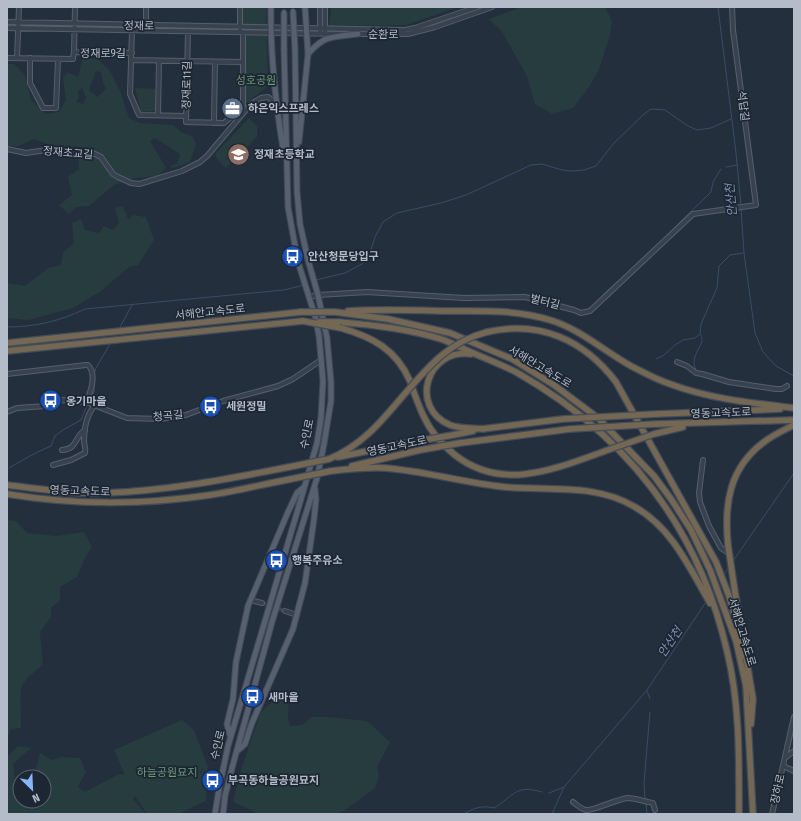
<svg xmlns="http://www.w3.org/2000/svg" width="801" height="821" viewBox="0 0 801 821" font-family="'Fira Sans Condensed','Noto Sans KR',sans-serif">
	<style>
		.green { fill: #263c3f; fill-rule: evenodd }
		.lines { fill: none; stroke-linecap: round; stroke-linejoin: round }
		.stream { stroke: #394c67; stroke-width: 1 }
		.minor-tunnel { stroke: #3a4453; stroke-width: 4; stroke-dasharray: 4 2; stroke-linecap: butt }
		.minor-casing { stroke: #565f6c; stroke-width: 6 }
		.major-casing { stroke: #414a57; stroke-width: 7 }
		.highway-casing { stroke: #434c59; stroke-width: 8 }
		.minor { stroke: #38414e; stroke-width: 4 }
		.major { stroke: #56606e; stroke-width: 5 }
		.highway { stroke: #746855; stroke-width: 5.5 }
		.major-bridge-casing { stroke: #414a57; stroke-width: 7; stroke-linecap: butt }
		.highway-bridge-casing { stroke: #434c59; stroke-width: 8; stroke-linecap: butt }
		.major-bridge { stroke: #56606e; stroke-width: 5 }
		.highway-bridge { stroke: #746855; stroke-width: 5.5 }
		.labels { text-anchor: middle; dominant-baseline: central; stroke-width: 3.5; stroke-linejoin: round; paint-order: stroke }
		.street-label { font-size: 11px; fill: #b4bcc9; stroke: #1d2633 }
		.park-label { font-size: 11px; fill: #6b9a76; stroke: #1d2633 }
		.poi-label { font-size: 11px; font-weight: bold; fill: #b4bcc9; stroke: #1d2633; text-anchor: start }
		.water-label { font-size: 12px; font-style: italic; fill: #7c92b1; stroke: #1d2633 }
	</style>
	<rect width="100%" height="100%" fill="#242f3e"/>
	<path class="green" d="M 242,7 L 266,7 L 268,86 L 243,106 L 246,37 L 242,17 Z
		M 331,7 L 458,7 L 406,25 L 329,26 Z
		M 522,7 L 605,7 L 612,21 L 610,35 L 599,70 L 589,87 L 573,108 L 552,114 L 535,104 L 527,76 L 502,32 L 489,19 Z
		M 97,58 L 110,71 L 120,91 L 129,118 L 140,123 L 173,125 L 181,132 L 192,136 L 196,144 L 190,162 L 173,168 L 170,166 L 177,164 L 180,154 L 155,138 L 150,141 L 166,168 L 157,176 L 135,178 L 114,185 L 89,206 L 76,207 L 69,214 L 59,205 L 72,195 L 68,177 L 79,169 L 78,153 L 91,156 L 95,148 L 49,145 L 34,139 L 19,146 L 7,146 L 7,64 L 14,64 L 25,75 L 31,100 L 46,114 L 59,112 L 66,100 L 63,78 L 67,72 L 78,77 L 82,60 ZM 96,71 L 101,72 L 103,82 L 106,89 L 97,97 L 89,90 ZM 82,88 L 86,97 L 83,104 L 76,102 L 79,97 L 78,91 Z
		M 135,88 L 156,89 L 156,111 L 141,112 Z
		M 249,118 L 257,126 L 257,137 L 226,168 L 218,160 L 215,154 Z
		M 123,206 L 128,219 L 133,215 L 146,217 L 154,240 L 138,265 L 129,267 L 101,291 L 73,308 L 28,320 L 7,318 L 7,283 L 25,286 L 48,268 L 61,265 L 63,253 L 74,243 L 72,223 L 81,219 L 85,230 L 99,233 L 104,226 L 113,230 L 119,223 L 115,208 Z
		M 7,520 L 16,521 L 27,533 L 56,536 L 84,532 L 92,547 L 85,558 L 77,577 L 60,587 L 60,600 L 51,608 L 51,617 L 40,632 L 43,664 C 37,670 27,677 23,684 C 18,691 22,718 21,728 L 11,729 L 7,739 Z
		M 275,691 L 289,695 L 288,717 L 290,726 L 302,725 L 312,717 L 328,717 L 367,721 L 390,742 L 377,767 L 379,776 L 375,788 L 344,811 L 334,814 L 286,814 L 284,813 L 259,814 L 233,802 L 241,770 L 261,712 L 272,702 Z
		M 182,720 L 194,730 L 208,767 L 206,801 L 178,814 L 147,814 L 135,796 L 133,799 L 144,812 L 145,814 L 7,814 L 7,757 L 18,746 L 31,748 L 13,764 L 15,784 L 20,782 L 20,801 L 44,801 L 44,777 L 29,777 L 35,773 L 40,753 L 52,760 L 61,757 L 80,758 L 86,772 L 78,787 L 85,792 L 119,774 L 125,775 L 114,750 Z"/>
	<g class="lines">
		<path class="stream" d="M 718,7 L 736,153 L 741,205
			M 726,167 L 737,165
			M 741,208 L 744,253 L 755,333 L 763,352 L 776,366 L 794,376
			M 676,226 L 711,192 L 713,182 L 721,169
			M 661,241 L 672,230
			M 316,280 L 345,273 L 362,264 L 370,253 L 375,237 L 383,222 L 397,213 L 441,203 L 466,195 L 531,165 L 542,164 L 562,170 L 572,171 L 584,170 L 596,166 L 614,143 L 643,115 L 651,109 L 665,110 L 688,126 L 697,130 L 711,128 L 731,119
			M 601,297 L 618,281
			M 7,327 C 35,327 60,321 85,309 L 284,290 L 304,285
			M 119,329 L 132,305
			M 656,359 L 664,355 L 675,345 L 683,340 L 695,338 L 700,334 L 701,324 L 717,288 L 719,266 L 730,255 L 743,253
			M 696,370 C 688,354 707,345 701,335
			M 94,374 L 96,368 L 110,344
			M 90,401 L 94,392 L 94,383
			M 9,468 C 23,460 36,452 51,446 L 55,436 L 63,430 L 81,420 L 88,403
			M 733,561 L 794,473
			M 723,576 L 729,567
			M 647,691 L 650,699
			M 549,793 L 564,787
			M 645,799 L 644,783 L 650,712
			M 646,803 L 647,814
			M 464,814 C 473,808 483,805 494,808 C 514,796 515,784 542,792
			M 552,814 L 564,787 L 647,690 L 706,602"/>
		<path class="minor-tunnel" d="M 262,603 L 285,611"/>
		<defs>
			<path id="minor" d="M 7,22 L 405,30 L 415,28 L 477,7
				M 7,28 L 341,34
				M 146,29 L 146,7
				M 240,29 L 240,7
				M 132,30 L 130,94 L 139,115 L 186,116
				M 188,31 L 186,122 L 224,123 L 242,107
				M 320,31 L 320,7
				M 325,31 L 325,7
				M 355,34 L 408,34 L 435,27 L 492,7
				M 74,52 L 75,7
				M 7,58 L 73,59 L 74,52 L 132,53
				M 17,58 L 19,7
				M 30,58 L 30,83 L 43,108 L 56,108 L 58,59
				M 132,60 L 243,62
				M 243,108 L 243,32
				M 158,115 L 159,61
				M 214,123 L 215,62
				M 7,149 L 26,153 L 53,149 L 93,153 L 101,157 L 113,174 L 118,177 L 131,183 L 139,184 L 146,182 L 182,171 L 200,162 L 207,156 L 251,104 L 261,98 L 268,97 L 276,103
				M 309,297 L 318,295 L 367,292 L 464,298 L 525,297 L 574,310 L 581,313 L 590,311 L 693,214 L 756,205 L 733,30 L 732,7
				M 677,362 L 687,366 L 696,373 L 702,374 L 729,382 L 776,389 L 782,389 L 787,386
				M 7,374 L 86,365 L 88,365 C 97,374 91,392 86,402
				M 7,412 L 17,408 L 46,406 L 63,400 L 86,402 L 127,418 L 160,419 L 186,415 L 223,401 L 278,386 L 293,379 L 321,360
				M 62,450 C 78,449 74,437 85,430
				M 703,460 L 699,493 L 700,502 L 709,526 L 721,548 L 730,554
				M 53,465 L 71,460 L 85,453 C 86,448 84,445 84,440 C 84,428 87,415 94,406
				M 250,600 L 262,603
				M 285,611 L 297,615
				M 785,758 L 794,751
				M 783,766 L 794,771
				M 573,802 C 577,805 581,809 586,810 C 593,811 617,799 628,798 C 636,798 645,802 653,803 L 655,810
				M 772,814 L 794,717"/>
			<path id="major" d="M 271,7 C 270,57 276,106 284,155
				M 308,54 C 325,34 334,37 358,34
				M 299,142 L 308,54 L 305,7
				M 230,735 L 227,724 L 233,699 L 236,662 L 248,606 L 288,512 L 297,493 L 304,487
				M 237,751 L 245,744 L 252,723 L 293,629 L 305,583 L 314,519 L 316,499 L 315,489
				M 215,814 L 219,789 L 228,746 L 301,499 L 317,443 L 321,418 L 323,381 L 319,336 L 315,316 L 298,262 L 288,207 L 284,49
				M 223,814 L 225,796 L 232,768 L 272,622 L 317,478 L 324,444 L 331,401 L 331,382 L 327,338 L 318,295 L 308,260 L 300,224 L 297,192 L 295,49"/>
			<path id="highway" d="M 348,311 C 379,309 411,310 442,311 C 478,311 515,309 550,320 C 580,329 604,351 631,366 C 643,372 657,380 670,384 C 710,399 752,403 794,408
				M 335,312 L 388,319 L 450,333 L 512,359 L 554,385 L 598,418 L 654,476 L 671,499 L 691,530 L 710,570 L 736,641 L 746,686 L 753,814
				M 339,322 C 374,325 410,329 444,340 C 456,345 468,351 480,356 C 492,361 504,366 516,372 C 627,435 698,526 727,651 C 740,704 739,759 739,814
				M 341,328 C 372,337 396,349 410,381 C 414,393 418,404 423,415 C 430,431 441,444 455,455 C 502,492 555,469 605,451
				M 487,332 C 540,320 584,340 616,382 L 716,562 L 729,596 L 735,617 L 743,656
				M 7,343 L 301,312
				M 7,351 L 303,321
				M 471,354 C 426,348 409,408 450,425 C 461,429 473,428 484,429
				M 657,414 L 780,409
				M 656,424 L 794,420
				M 482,429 L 563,419
				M 654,434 L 683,427
				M 453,435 L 473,431
				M 460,443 L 570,429
				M 338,457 L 412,442
				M 329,459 C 361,446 381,422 402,397
				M 352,466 L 420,450
				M 331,471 C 349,469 367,467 385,468 C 425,471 465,483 505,487 C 548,491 595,483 635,507 C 672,528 689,567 710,603
				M 7,485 C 39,489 72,494 104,493 C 167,491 228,479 289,467
				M 7,494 C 74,505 143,505 210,495 C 237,491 264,484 291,479
				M 728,545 C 724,504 729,468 764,442 C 773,435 784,430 794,425
				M 735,592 L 740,621
				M 745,651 L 753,699 L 751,724"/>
		</defs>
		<use href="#minor" class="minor-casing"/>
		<use href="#major" class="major-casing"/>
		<use href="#highway" class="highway-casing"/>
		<use href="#minor" class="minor"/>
		<use href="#major" class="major"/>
		<use href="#highway" class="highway"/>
		<defs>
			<path id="major-bridge" d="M 293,11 L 295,49
				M 284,12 L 284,49"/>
			<path id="highway-bridge" d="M 301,312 L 335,312
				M 303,321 L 341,328
				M 319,322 L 339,322
				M 402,397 C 428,367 448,342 487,332
				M 563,419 L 657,414
				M 570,429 L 656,424
				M 412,442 L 453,435
				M 420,450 L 460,443
				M 605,451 L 654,434
				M 289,467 L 329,459
				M 291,479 L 331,471
				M 728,545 L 735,592"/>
		</defs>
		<use href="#major-bridge" class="major-bridge-casing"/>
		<use href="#highway-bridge" class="highway-bridge-casing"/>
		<use href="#major-bridge" class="major-bridge"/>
		<use href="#highway-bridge" class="highway-bridge"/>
	</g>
	<defs>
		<symbol id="office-disc" viewBox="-11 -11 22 22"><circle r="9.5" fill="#5c6f8a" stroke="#1d2633"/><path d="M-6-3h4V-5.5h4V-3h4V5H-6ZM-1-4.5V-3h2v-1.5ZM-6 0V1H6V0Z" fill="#fff"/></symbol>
		<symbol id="school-disc" viewBox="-11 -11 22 22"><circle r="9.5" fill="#8d6e63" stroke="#1d2633"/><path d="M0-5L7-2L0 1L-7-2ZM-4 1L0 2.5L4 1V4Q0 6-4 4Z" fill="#fff"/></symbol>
		<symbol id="bus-disc" viewBox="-11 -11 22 22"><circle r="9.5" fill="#1a4fb4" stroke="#1d2633"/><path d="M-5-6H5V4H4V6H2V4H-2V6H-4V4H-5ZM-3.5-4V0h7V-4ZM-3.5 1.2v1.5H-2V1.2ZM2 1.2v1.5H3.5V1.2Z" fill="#fff"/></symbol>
	</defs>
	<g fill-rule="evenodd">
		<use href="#office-disc" x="220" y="96" width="25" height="25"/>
		<use href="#school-disc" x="226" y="142" width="25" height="25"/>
		<use href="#bus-disc" x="280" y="244" width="25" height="25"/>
		<use href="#bus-disc" x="38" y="388" width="25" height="25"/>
		<use href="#bus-disc" x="198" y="394" width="25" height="25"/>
		<use href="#bus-disc" x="264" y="548" width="25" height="25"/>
		<use href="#bus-disc" x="240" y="684" width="25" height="25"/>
		<use href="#bus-disc" x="200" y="768" width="25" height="25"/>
	</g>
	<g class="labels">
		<g class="street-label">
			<text transform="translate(139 26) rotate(1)">정재로</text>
			<text x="383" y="34">순환로</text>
			<text x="103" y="53">정재로9길</text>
			<text transform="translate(187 85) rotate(-89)">정재로11길</text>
			<text transform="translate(743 106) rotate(83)">석답길</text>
			<text transform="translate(68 153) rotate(5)">정재초교길</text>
			<text transform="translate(545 302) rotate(14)">벌터길</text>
			<text transform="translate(210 312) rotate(-6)">서해안고속도로</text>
			<text transform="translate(540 367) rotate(31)">서해안고속도로</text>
			<text transform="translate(721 413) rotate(-2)">영동고속도로</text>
			<text transform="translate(168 416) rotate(-6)">청곡길</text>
			<text transform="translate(307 434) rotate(-78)">수인로</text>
			<text transform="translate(397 446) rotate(-12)">영동고속도로</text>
			<text transform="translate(80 491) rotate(2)">영동고속도로</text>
			<text transform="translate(742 632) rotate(73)">서해안고속도로</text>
			<text transform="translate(218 745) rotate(-76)">수인로</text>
			<text transform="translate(778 789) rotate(-77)">장하로</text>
		</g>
		<g class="park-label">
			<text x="256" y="80">성호공원</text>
			<text x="167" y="772">하늘공원묘지</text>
		</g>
		<g class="poi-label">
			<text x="248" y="108">하은익스프레스</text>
			<text x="254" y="154">정재초등학교</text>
			<text x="308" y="256">안산청문당입구</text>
			<text x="66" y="401">옹기마을</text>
			<text x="226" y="406">세원정밀</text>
			<text x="292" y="560">행복주유소</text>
			<text x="268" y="697">새마을</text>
			<text x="228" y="780">부곡동하늘공원묘지</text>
		</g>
		<g class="water-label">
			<text transform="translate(731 200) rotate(-95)">안산천</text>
			<text transform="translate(670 642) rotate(-56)">안산천</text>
		</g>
	</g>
	<rect width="801" height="821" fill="none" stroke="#b4bcc9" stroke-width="16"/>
	<g transform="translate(32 789) rotate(156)"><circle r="19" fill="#1d2633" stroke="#59626f"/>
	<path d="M0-3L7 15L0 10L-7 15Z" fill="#8ab4f8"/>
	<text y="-6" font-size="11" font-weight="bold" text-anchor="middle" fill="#b4bcc9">N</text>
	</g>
</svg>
